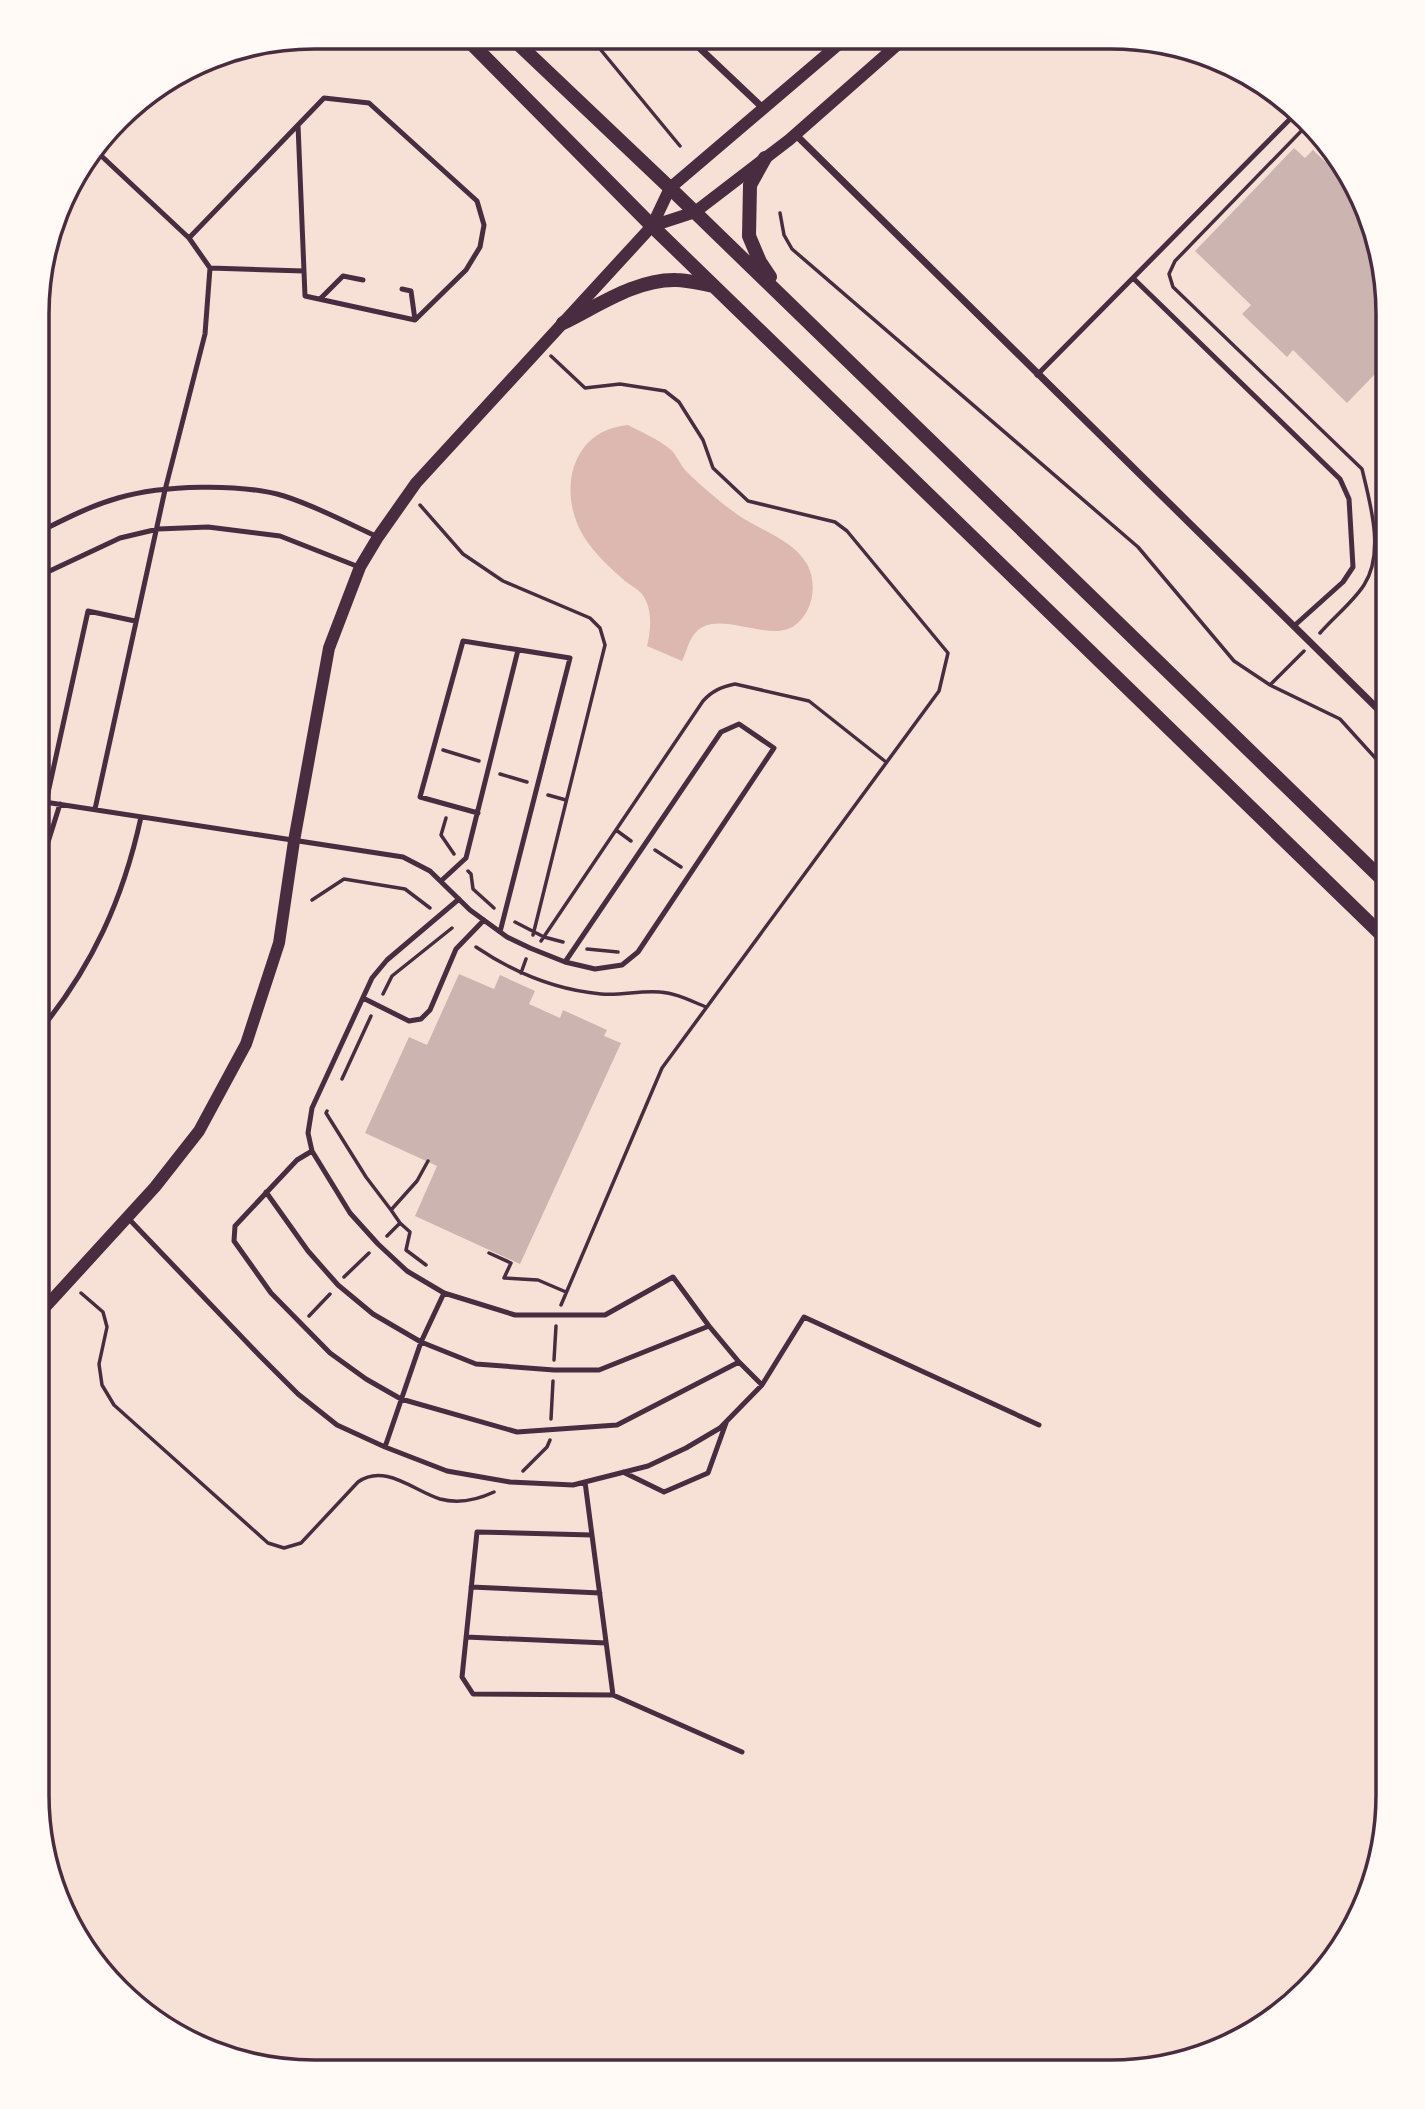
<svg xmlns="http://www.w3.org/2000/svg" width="1425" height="2109" viewBox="0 0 1425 2109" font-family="Raleway,sans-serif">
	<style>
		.water { fill: #dcb8b0 }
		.building { fill: #ccb4b1 }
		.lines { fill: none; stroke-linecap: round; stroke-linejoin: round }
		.path { stroke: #4a2c40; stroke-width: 3.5 }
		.service { stroke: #4a2c40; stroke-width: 5 }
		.minor { stroke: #4a2c40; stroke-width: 7 }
		.tertiary { stroke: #4a2c40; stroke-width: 12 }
		.secondary { stroke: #4a2c40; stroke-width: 14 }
		.rim { fill: none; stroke: #4a2c40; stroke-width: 3.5 }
	</style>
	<rect width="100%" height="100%" fill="#f7e1d7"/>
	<path class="water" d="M 628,425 C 641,432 658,439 670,449 C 677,455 679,463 685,470 C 701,486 720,502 738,515 C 761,531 792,539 807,564 C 818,584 813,613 794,626 C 767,644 713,605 693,636 C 688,643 686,653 682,661 L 647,646 C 651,630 653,609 642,594 C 638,589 630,585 625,581 C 610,568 595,554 584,537 C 557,493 570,430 628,425 Z"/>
	<path class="building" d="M 1294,148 L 1305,158 L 1313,150 L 1341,177 L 1343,174 L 1353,183 L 1367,208 L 1388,314 L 1388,367 L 1379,376 L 1376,373 L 1347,403 L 1293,350 L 1287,357 L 1242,314 L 1251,305 L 1195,251 Z
		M 459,974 L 494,989 L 500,975 L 535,991 L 529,1004 L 560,1018 L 563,1010 L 607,1030 L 604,1036 L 621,1043 L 520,1264 L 415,1216 L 437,1166 L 365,1133 L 409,1037 L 427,1045 Z"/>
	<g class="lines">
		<path class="path" d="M 591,38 L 680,146
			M 1309,123 L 1175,261 L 1169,274 L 1173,287 L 1362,469 C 1370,503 1385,552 1364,585 C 1353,602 1334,617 1320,633
			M 780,213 L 784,235 L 792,249 L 1138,547 L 1234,661 L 1270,685 L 1340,719 L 1388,772
			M 551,356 L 585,388 L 620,384 L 665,391 L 679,402 L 703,440 L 713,468 L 748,501 L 835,522 L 847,531 L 948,653 L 939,691 L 662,1068 L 561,1305
			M 420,505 L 463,554 L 503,581 L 590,618 L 600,628 L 605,645 L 533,935
			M 1270,685 L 1304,651
			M 443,750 L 479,761
			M 500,774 L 527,782
			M 548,795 L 566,800
			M 446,818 L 441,835 L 454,854
			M 616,830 L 631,841
			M 655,850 L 681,867
			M 468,871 L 471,874 L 473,889 L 494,908
			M 312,900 L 344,879 L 405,889 L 430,908
			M 515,922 L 544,937 L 563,942
			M 541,941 L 703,701 C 712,691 721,687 735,684 L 809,701 L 886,762
			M 476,947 C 513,972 556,990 601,994 C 621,996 640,990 660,992 C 676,993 691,1001 706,1007
			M 587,949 L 618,952
			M 521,973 L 526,959
			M 383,994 L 392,976 L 452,928
			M 342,1079 L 371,1016
			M 327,1111 L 326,1113 L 366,1177 L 391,1210
			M 400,1223 L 410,1232 L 406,1250 L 426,1265
			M 387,1236 L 400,1223 L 391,1210 L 417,1181 L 428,1161
			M 489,1253 L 511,1263 L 504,1278 L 538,1280 L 566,1292
			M 344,1277 L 369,1253
			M 81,1293 L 103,1312 L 107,1327 L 99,1364 L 102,1385 L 114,1405 L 268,1543 L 284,1548 L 301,1543 L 358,1482 C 385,1463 414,1491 440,1499 C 459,1504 477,1500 494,1492
			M 309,1316 L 330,1294
			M 554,1360 L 556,1326
			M 551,1419 L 553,1381
			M 523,1471 L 547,1447 L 550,1440"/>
		<path class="service" d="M 95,150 L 189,238 L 324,98 L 369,103 L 477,201 L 484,225 L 480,247 L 466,270 L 415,320 L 305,296 L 298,125
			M 189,238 L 210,268 L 304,271
			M 1133,278 L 1340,479 L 1349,499 L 1353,567 L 1343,582 L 1294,626
			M 402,289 L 411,291 L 415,320
			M 320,299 L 343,276 L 363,280
			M 1037,375 L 1297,112
			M 39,532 C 65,519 90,506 118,498 C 162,485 240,483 284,496 C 316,506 347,523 378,537
			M 39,576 L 120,538 L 158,529 L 208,527 L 280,536 L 359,567
			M 38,801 L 403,857 L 430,871 L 470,910 L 507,937 L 530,948 L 565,962 L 595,969 L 622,965 L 638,952 L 774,748 L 739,724 L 721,732 L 565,962
			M 46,802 L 88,611 L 135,621
			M 95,809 L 165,490 L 205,334 L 210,268
			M 478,813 L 420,797 L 463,641 L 570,658 L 500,932
			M 38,874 L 60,804
			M 441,881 L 466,858 L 518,650
			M 363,998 L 409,1021 L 421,1019 L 430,1010 L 456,949 L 484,920
			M 38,1033 C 92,967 123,900 141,817
			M 312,1151 L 350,1213 L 378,1244 L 407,1271 L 444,1293 L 515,1315 L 605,1315 L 673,1277 L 709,1326 L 739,1362 L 617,1425 L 517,1432 L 401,1399 L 366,1379 L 330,1353 L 271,1293 L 234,1241 L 235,1226 L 297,1160 L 312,1151 L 308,1133 L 312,1108 L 372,978 L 387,960 L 459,899
			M 266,1192 L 308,1251 L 338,1285 L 373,1314 L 421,1342 L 476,1364 L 554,1370 L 599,1370 L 709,1326
			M 127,1217 L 260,1356 L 298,1394 L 337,1425 L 385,1447 L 447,1471 L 510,1482 L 573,1485 L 648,1466 L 686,1448 L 720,1428 L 762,1385 L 804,1317 L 1039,1425
			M 739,1362 L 762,1385
			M 385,1447 L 421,1342 L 444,1293
			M 623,1472 L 664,1492 L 708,1473 L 726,1423
			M 585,1482 C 595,1553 603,1624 613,1695 L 473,1694 L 462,1677 L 477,1532 L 592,1535
			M 471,1587 L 600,1593
			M 466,1637 L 606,1643
			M 613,1695 L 742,1752"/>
		<path class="minor" d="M 689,38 L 764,109
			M 796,135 L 1388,719"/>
		<path class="tertiary" d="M 652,226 L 695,212 L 789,140 L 905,38
			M 38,1315 L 155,1187 L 199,1131 L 246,1044 L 279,943 L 294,841 L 329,648 L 360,567 L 378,537 L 416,483 L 652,226 L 670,188 L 846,38"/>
		<path class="secondary" d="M 465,37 L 652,226 L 1388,941
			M 511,37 L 670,188 L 1388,885
			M 765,158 L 750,185 L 749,236 L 760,262 L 770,277
			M 563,323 C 598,306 636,279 676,280 C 688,280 702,284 714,286"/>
	</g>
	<path d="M0 0H1425V2109H0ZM314 49H1111A265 265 0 0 1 1376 314V1795A265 265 0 0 1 1111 2060H314A265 265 0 0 1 49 1795V314A265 265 0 0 1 314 49Z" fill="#fffaf5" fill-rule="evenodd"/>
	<path class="rim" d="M314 49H1111A265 265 0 0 1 1376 314V1795A265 265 0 0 1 1111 2060H314A265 265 0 0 1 49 1795V314A265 265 0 0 1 314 49Z"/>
</svg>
